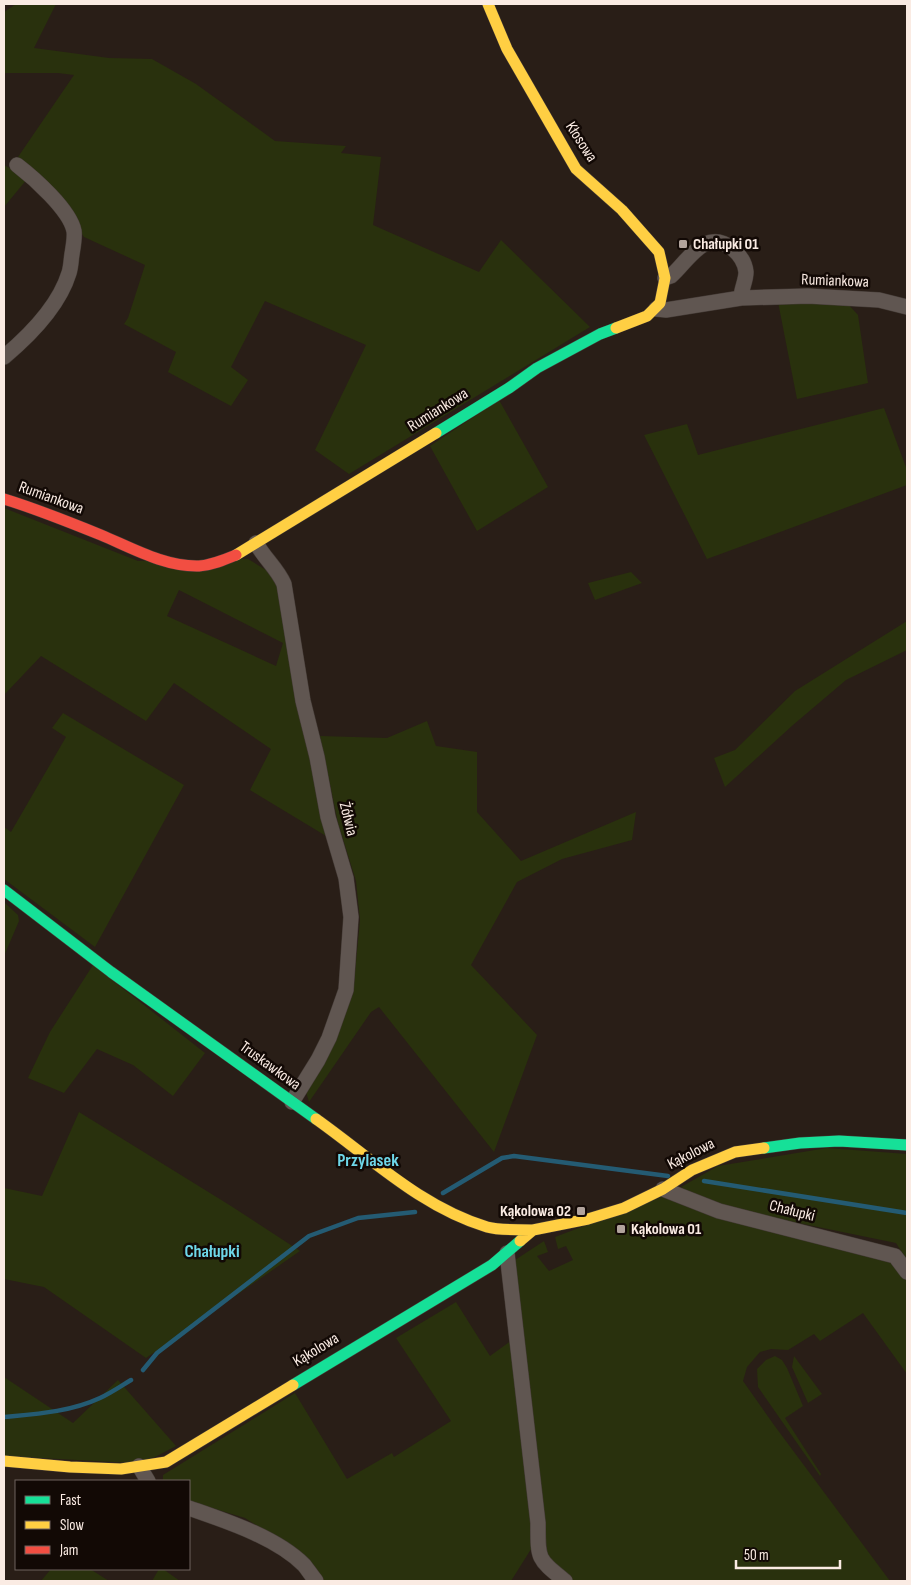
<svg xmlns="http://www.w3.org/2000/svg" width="911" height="1585" viewBox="0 0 911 1585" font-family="'Sofia Sans Condensed',sans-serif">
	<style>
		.green { fill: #29310d; fill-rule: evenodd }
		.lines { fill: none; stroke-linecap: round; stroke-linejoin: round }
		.stream { stroke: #245b73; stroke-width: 4.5 }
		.street-casing { stroke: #433a35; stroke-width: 16 }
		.fast-casing { stroke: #433a35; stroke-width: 12 }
		.slow-casing { stroke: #433a35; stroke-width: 12 }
		.jam-casing { stroke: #433a35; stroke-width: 12 }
		.street { stroke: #605651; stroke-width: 15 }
		.fast { stroke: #16e098; stroke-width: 11 }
		.slow { stroke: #ffcf43; stroke-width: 11 }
		.jam { stroke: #f24e42; stroke-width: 11 }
		.poi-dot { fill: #b1a39c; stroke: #120905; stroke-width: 2 }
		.labels { text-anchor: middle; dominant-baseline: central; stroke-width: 5; stroke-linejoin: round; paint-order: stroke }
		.street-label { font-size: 16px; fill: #faebe3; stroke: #120905 }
		.poi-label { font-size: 16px; font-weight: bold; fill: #faebe3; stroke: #120905; text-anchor: start }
		.neighbourhood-label { font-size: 18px; font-weight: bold; fill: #6ed7e9; stroke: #120905 }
	</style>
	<rect width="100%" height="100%" fill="#291e17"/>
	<path class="green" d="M 16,4 L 56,4 L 34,48 L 109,58 L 152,59 L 196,84 L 275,141 L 346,146 L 341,153 L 381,157 L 373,225 L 479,272 L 501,240 L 590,327 L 349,474 L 315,450 L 366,345 L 265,301 L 231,367 L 248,380 L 231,406 L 168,372 L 176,352 L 124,324 L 128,318 L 145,265 L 84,237 L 50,186 L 18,157 L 74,75 L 58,73 L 6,73 L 4,74 L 4,12 Z
		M 4,165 L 28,178 L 4,207 Z
		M 778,302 L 846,302 L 858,315 L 868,383 L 797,399 Z
		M 499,400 L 548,487 L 477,531 L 430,446 Z
		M 884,408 L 907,470 L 907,485 L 707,559 L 644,435 L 687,424 L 698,455 Z
		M 4,508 L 138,561 L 248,559 L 276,576 L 331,839 L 250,790 L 271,749 L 174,683 L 146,721 L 41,656 L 4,695 ZM 179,590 L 283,643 L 276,666 L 167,616 Z
		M 631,572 L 642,583 L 595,600 L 588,583 Z
		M 907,621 L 907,650 L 846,680 L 793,725 L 725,787 L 714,758 L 735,750 L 795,691 Z
		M 63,713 L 184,785 L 95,947 L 4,879 L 4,827 L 11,832 L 66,737 L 52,728 Z
		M 427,721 L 436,746 L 477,752 L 477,812 L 521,861 L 636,812 L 632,840 L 562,859 L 517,882 L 471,965 L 537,1035 L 494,1152 L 379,1007 L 371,1012 L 309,1102 L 306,1092 L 326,1057 L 353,994 L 360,920 L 356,881 L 338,823 L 320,736 L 387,738 Z
		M 4,902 L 18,915 L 19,921 L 4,956 Z
		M 93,965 L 205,1053 L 173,1096 L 133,1065 L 97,1049 L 64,1093 L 28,1078 L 50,1032 Z
		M 79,1112 L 231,1206 L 300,1251 L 146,1358 L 44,1287 L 4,1279 L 4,1188 L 42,1196 Z
		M 827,1148 L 907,1154 L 907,1260 L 896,1243 L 760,1215 L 695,1197 L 681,1187 L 718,1166 Z
		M 664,1196 L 894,1263 L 907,1279 L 907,1374 L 863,1313 L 820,1341 L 814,1334 L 788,1350 L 771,1349 L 760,1352 L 747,1367 L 743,1381 L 774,1425 L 890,1581 L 574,1581 L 548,1559 L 512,1262 L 544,1241 L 548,1252 L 537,1256 L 549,1271 L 573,1260 L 566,1246 L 558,1249 L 555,1237 Z
		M 456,1302 L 490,1356 L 515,1338 L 533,1546 L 511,1581 L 323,1581 L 302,1554 L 245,1518 L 189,1501 L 189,1481 L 163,1481 L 163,1475 L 295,1393 L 347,1479 L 392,1453 L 394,1457 L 451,1421 L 396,1338 Z
		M 775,1356 L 782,1360 L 787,1368 L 803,1406 L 785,1418 L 821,1474 L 820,1476 L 758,1387 L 757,1369 L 766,1360 Z
		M 794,1356 L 822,1394 L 808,1403 L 792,1367 Z
		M 4,1377 L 73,1423 L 118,1380 L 176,1446 L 155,1457 L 132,1463 L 4,1456 Z
		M 51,1569 L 90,1569 L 109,1581 L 41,1581 Z
		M 159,1569 L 163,1569 L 180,1581 L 152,1581 Z"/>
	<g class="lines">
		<path class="stream" d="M 704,1181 L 907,1213
			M 443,1193 L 502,1158 L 514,1156 L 668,1176
			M 143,1370 L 157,1353 L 309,1236 L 358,1218 L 415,1212
			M 4,1417 C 36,1414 70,1412 100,1398 C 111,1393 121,1386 131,1380"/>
		<defs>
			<path id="street" d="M 665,278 L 671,276 C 689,260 705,227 733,249 C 740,255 745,262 746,272 C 746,281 741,289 741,298
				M 656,309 L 666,310 L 741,298 L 808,296 L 879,300 L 907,307
				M 4,357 C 29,336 59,306 69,273 C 71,267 71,260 72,254 C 73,248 75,237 74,231 C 70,210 34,178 17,165
				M 256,543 C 264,558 277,568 284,584 L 303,701 L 317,757 L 328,817 L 346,878 L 351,917 L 346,990 L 329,1038 L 318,1060 L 292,1102
				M 663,1189 L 719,1211 L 895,1256 L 907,1272
				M 507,1253 L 538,1523 C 538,1560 537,1558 565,1581
				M 139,1466 L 148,1481
				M 189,1508 C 226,1521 276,1537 304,1565 C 308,1570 312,1576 316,1581"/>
			<path id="fast" d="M 436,433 L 509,388 L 537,368 L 600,334 L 616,328
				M 4,890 L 111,972 L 316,1119
				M 764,1148 L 800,1143 L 839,1141 L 907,1145
				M 293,1385 L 492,1265 L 520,1241"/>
			<path id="slow" d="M 488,4 L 507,49 L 576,169 L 622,210 L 659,252 L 665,278 L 660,303 L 647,316 L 616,328
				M 236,555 L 436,433
				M 316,1119 C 371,1158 421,1207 487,1227 C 501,1231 519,1229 533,1230
				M 520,1241 L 533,1230 L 588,1219 L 624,1208 L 663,1189 L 692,1170 L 735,1152 L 764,1148
				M 4,1461 L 70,1467 L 121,1469 L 166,1462 L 293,1385"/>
			<path id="jam" d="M 4,499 C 37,509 69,522 101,535 C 132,548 165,567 199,566 C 212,565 224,560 236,555"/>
		</defs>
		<use href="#street" class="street-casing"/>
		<use href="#fast" class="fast-casing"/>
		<use href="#slow" class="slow-casing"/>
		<use href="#jam" class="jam-casing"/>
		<use href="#street" class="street"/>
		<use href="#fast" class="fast"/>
		<use href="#slow" class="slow"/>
		<use href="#jam" class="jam"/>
	</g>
	<g class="poi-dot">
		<rect x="678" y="239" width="10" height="10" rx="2.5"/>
		<rect x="576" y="1206" width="10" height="10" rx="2.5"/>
		<rect x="616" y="1224" width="10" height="10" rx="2.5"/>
	</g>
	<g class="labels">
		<g class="street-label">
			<text transform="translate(581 142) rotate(57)">Kłosowa</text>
			<text transform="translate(835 281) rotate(2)">Rumiankowa</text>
			<text transform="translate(438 410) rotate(-32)">Rumiankowa</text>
			<text transform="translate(51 498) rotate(20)">Rumiankowa</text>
			<text transform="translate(348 819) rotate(76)">Żółwia</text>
			<text transform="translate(270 1066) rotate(36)">Truskawkowa</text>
			<text transform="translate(691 1154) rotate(-27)">Kąkolowa</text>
			<text transform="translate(792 1211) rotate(14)">Chałupki</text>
			<text transform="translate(316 1350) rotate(-31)">Kąkolowa</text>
		</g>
		<g class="poi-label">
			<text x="693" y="244">Chałupki 01</text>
			<text x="571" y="1211" text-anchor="end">Kąkolowa 02</text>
			<text x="631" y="1229">Kąkolowa 01</text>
		</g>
		<g class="neighbourhood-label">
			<text x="368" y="1160">Przylasek</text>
			<text x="212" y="1251">Chałupki</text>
		</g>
	</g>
	<rect width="911" height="1585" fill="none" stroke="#faebe3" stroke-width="10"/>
	<rect x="15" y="1480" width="175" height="90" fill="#120905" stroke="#6f635e"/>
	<rect x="25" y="1496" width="25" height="8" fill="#16e098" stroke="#6f635e"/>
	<text x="60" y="1505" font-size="15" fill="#faebe3">Fast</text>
	<rect x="25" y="1521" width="25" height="8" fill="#ffcf43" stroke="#6f635e"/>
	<text x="60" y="1530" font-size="15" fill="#faebe3">Slow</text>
	<rect x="25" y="1546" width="25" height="8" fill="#f24e42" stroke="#6f635e"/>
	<text x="60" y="1555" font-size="15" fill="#faebe3">Jam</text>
	<path d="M736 1560v8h104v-8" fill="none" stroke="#faebe3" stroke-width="2.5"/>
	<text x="744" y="1560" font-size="15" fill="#faebe3" stroke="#120905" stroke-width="4" paint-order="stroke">50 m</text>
</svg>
